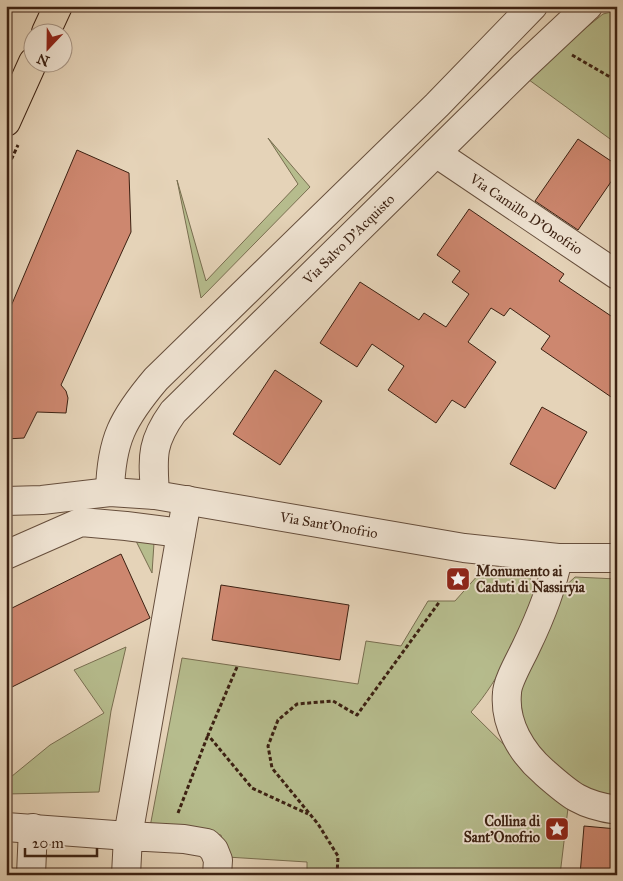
<svg xmlns="http://www.w3.org/2000/svg" width="623" height="881" viewBox="0 0 623 881" font-family="'IM FELL Great Primer',serif">
	<style>
		.green { fill: #b6bc8d; stroke: #796e50 }
		.building { fill: #cd876f; stroke: #3c2112 }
		.lines { fill: none; stroke-linecap: round; stroke-linejoin: round }
		.minor-casing { stroke: #664e3c; stroke-width: 30 }
		.major-casing { stroke: #3c2112; stroke-width: 30 }
		.path { stroke: #3c2112; stroke-width: 3; stroke-dasharray: 4 2.5; stroke-linecap: butt }
		.minor { stroke: #eee2d1; stroke-width: 28 }
		.major { stroke: #e5d3b8; stroke-width: 28 }
		.labels { text-anchor: middle; dominant-baseline: central; stroke-width: 4; stroke-linejoin: round; paint-order: stroke }
		.street-label { font-size: 14px; fill: #3c2112; stroke: #eee2d1 }
		.poi-label { font-size: 14px; font-weight: bold; fill: #3c2112; stroke: #eee2d1; text-anchor: start }
	</style>
	<rect width="100%" height="100%" fill="#e5d3b8"/>
	<filter id="stains"><feTurbulence type="fractalNoise" baseFrequency=".004" numOctaves="4"/><feColorMatrix values="0 0 0 0 .2 0 0 0 0 .09 0 0 0 0 .02 0 0 0 .5 -.17"/></filter>
	<radialGradient id="worn" r=".72"><stop offset=".6" stop-color="#630" stop-opacity="0"/><stop offset="1" stop-color="#630" stop-opacity=".3"/></radialGradient>
	<path class="green" d="M 611,12 L 617,14 L 617,144 L 525,77 L 603,14 Z
		M 268,138 L 310,187 L 201,298 L 177,180 L 206,281 L 298,184 Z
		M 135,539 L 154,543 L 152,573 Z
		M 479,574 L 528,575 L 537,589 C 520,632 502,677 471,712 L 568,808 L 560,875 L 307,875 L 307,862 L 227,857 L 221,835 L 150,827 L 182,658 L 358,684 L 366,641 L 401,646 L 428,601 L 455,601 Z
		M 575,577 L 617,579 L 617,796 L 599,798 L 514,733 L 522,671 L 561,590 Z
		M 126,647 L 111,711 L 99,792 L 6,794 L 6,781 L 50,745 L 104,713 L 74,670 Z"/>
	<path class="building" d="M 578,139 L 617,165 L 617,173 L 578,230 L 535,201 Z
		M 77,150 L 129,173 L 131,232 L 61,385 L 66,391 L 68,398 L 66,413 L 37,412 L 24,438 L 6,439 L 6,318 Z
		M 469,209 L 564,274 L 559,281 L 617,320 L 617,401 L 541,349 L 550,336 L 510,308 L 504,316 L 491,308 L 468,342 L 496,362 L 465,408 L 452,400 L 436,423 L 388,390 L 404,366 L 372,344 L 357,367 L 320,343 L 360,282 L 419,320 L 424,313 L 446,327 L 469,294 L 452,282 L 460,271 L 437,255 Z
		M 275,370 L 322,401 L 280,465 L 233,434 Z
		M 542,407 L 587,432 L 555,489 L 510,464 Z
		M 121,554 L 150,618 L 6,690 L 6,611 Z
		M 221,585 L 349,605 L 340,660 L 212,640 Z
		M 584,826 L 617,829 L 617,875 L 580,875 Z"/>
	<g class="lines">
		<defs>
			<g id="minor">
				<path id="s1" d="M 436,153 L 617,275"/>
				<path d="M 110,492 C 111,440 123,418 156,379 L 437,105 L 533,6"/>
				<path id="s2" d="M 155,495 C 153,458 150,444 173,412 L 523,67 L 588,6"/>
				<path id="s3" d="M 6,501 L 42,500 L 110,492 L 155,495 L 464,548 L 558,558 L 617,558"/>
				<path d="M 6,555 L 81,522 L 126,526 L 181,533"/>
				<path d="M 558,558 C 552,589 540,618 526,647 C 521,658 507,682 507,693 C 504,724 522,753 544,772 C 570,795 581,805 617,810"/>
				<path d="M 6,827 L 128,836 L 187,500"/>
				<path d="M 31,875 L 33,828"/>
				<path d="M 126,875 L 128,836 L 184,839 L 207,843 L 214,850 L 218,860 L 217,875"/>
			</g>
			<path id="major" d="M 46,32 L 58,6
				M 6,122 L 33,62"/>
		</defs>
		<use href="#minor" class="minor-casing"/>
		<use href="#major" class="major-casing"/>
		<path class="path" d="M 572,55 L 610,77
			M 6,171 L 18,145
			M 237,667 L 208,735 L 252,788 L 308,814
			M 178,813 L 208,735
			M 337,875 L 338,856 L 318,824 L 272,768 L 268,746 L 278,720 L 297,704 L 333,701 L 357,715 L 440,601"/>
		<use href="#minor" class="minor"/>
		<use href="#major" class="major"/>
	</g>
	<defs>
		<symbol id="sight-square" viewBox="-11 -11 22 22"><rect x="-9" y="-9" width="18" height="18" rx="4" fill="#8f2418" stroke="#eee2d1"/><path d="M0-6L1.8-2.2L6-1.7L2.9 1.2L3.7 5.4L0 3.3L-3.7 5.4L-2.9 1.2L-6-1.7L-1.8-2.2Z" fill="#fff"/></symbol>
	</defs>
	<g fill-rule="evenodd">
		<use href="#sight-square" x="444" y="565" width="28" height="28"/>
		<use href="#sight-square" x="543" y="815" width="28" height="28"/>
	</g>
	<g class="labels">
		<g class="street-label">
			<text stroke="none"><textPath href="#s1" startOffset="109">Via Camillo D'Onofrio</textPath></text>
			<text stroke="none"><textPath href="#s2" startOffset="334">Via Salvo D'Acquisto</textPath></text>
			<text stroke="none"><textPath href="#s3" startOffset="326">Via Sant'Onofrio</textPath></text>
		</g>
		<g class="poi-label">
			<text x="476" y="571">Monumento ai<tspan x="476" dy="16">Caduti di Nassiryia</tspan></text>
			<text x="540" y="821" text-anchor="end">Collina di<tspan x="540" dy="16">Sant'Onofrio</tspan></text>
		</g>
	</g>
	<rect width="623" height="881" fill="none" stroke="#e5d3b8" stroke-width="25"/>
	<rect x="8" y="8" width="608" height="866" fill="none" stroke="#3c2112" stroke-width="2.5"/>
	<rect x="12" y="12" width="598" height="856" fill="none" stroke="#3c2112"/>
	<g transform="translate(48 48) rotate(202)"><circle r="24" fill="#eee2d1" stroke="#a79585"/>
	<path d="M0-4L9 19L0 12L-9 19Z" fill="#8f2418"/>
	<text y="-8" font-size="14" font-weight="bold" text-anchor="middle" fill="#3c2112">N</text>
	</g>
	<path d="M25 848v8h72v-8" fill="none" stroke="#3c2112" stroke-width="2.5"/>
	<text x="32" y="848" font-size="15" fill="#3c2112" stroke="#eee2d1" stroke-width="4" paint-order="stroke">20 m</text>
	<rect width="100%" height="100%" filter="url(#stains)"/>
	<rect width="100%" height="100%" fill="url(#worn)"/>
</svg>
